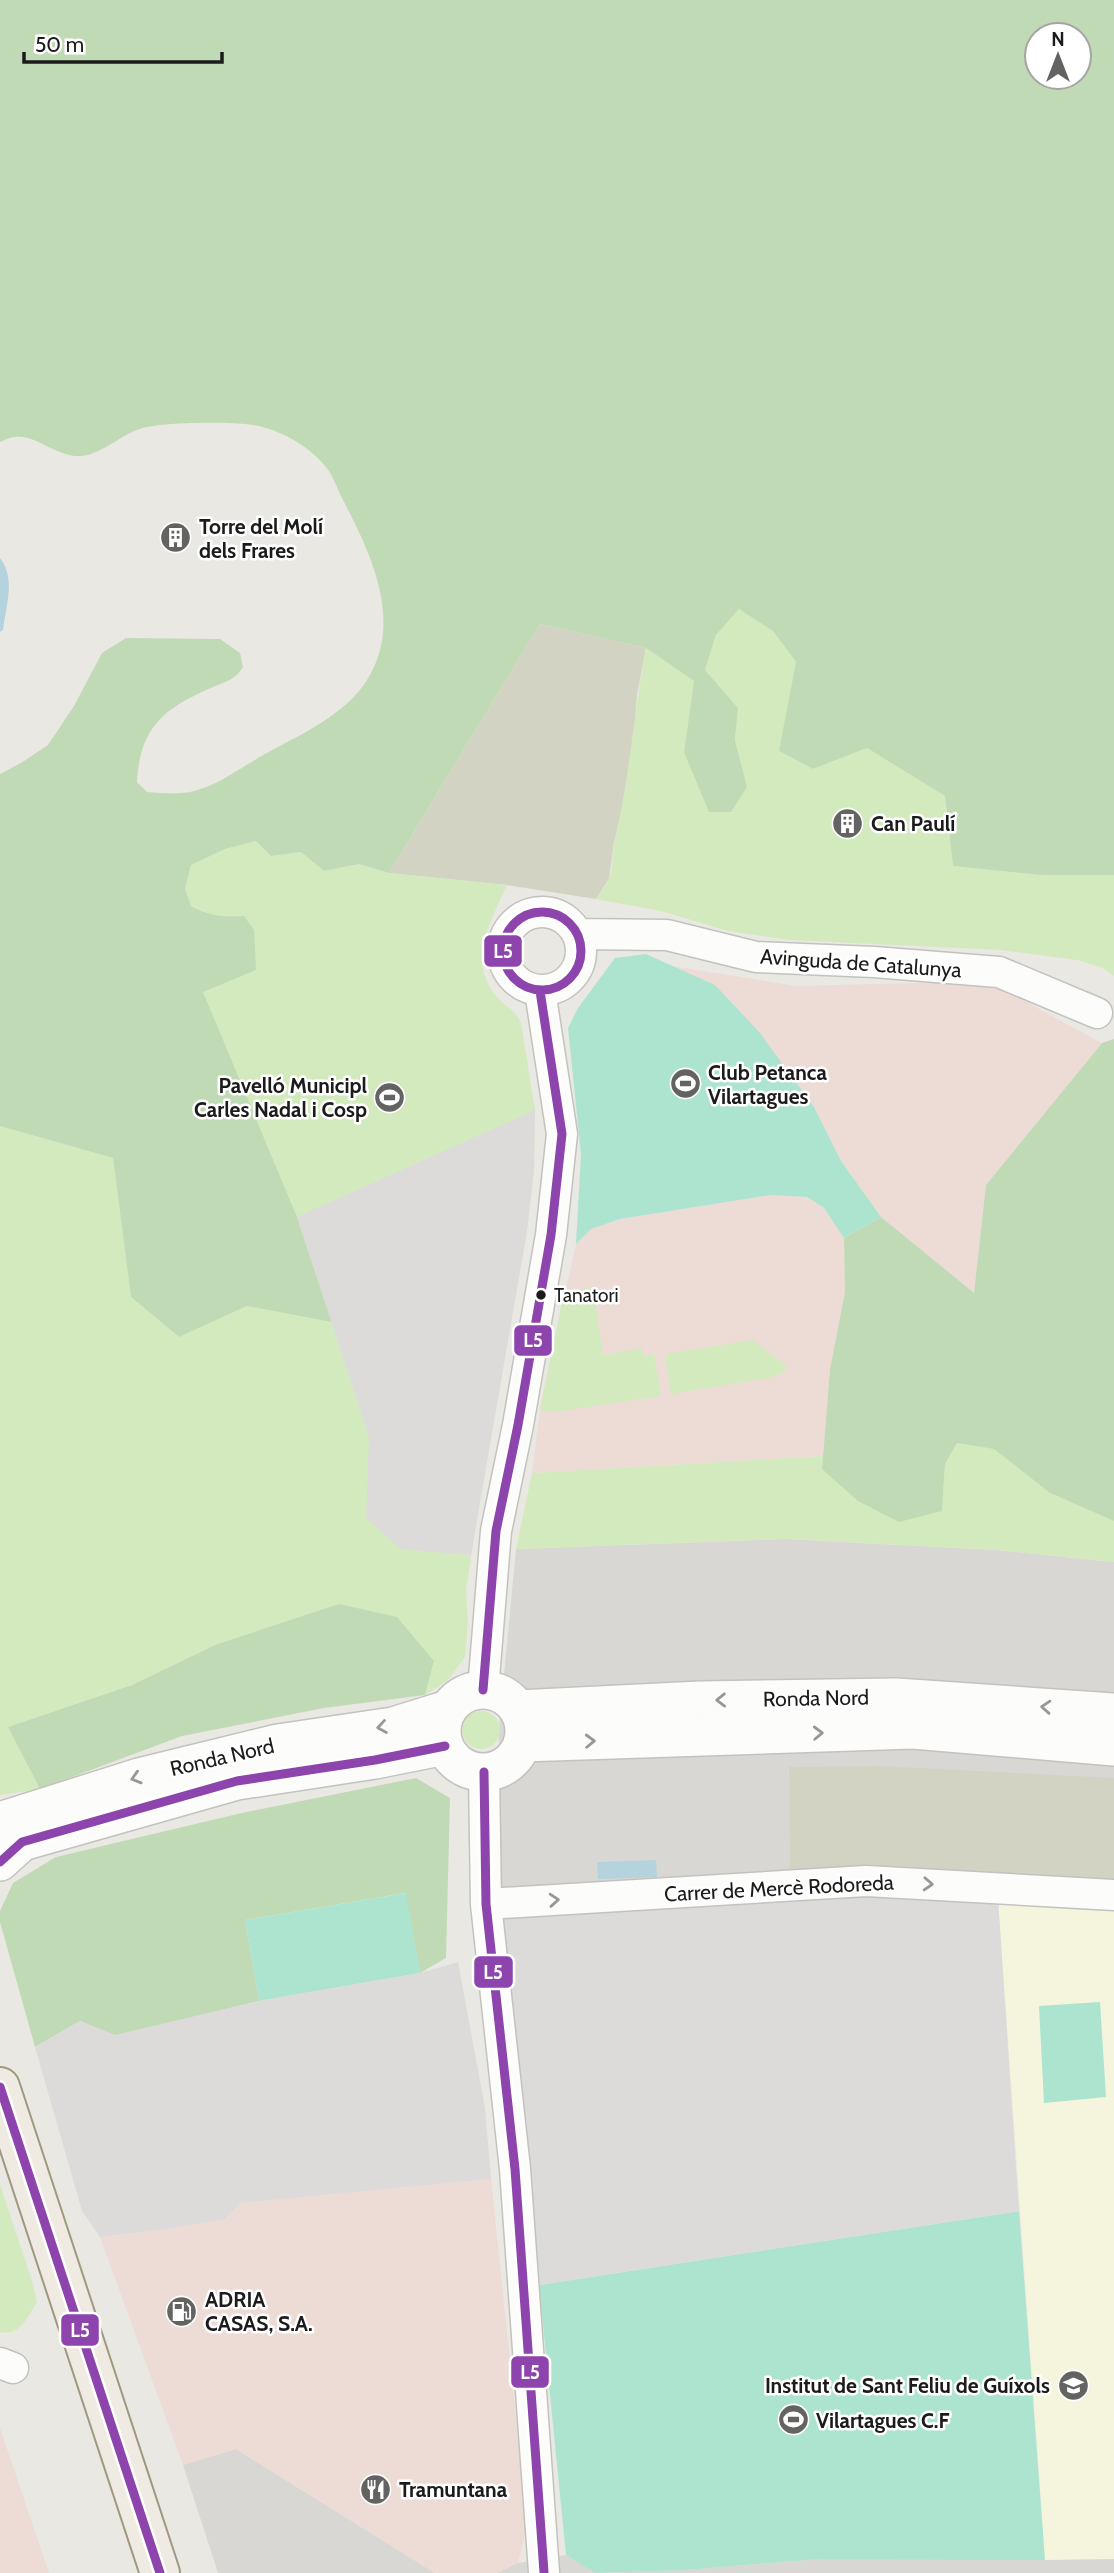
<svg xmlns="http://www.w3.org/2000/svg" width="1114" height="2573" viewBox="0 0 1114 2573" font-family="Cabin,sans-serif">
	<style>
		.residential { fill: #d9d7d4 }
		.commercial { fill: #eddbd6 }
		.education { fill: #f4f5dc }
		.construction { fill: #d3d3c4 }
		.grass { fill: #d3eabf }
		.forest { fill: #c1dab6; fill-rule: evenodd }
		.pitch { fill: #ace4d0 }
		.parking { fill: #dcdbd9 }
		.water { fill: #b4d3de }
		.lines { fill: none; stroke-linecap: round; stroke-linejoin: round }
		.minor-casing { stroke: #c2c2bf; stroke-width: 33 }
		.tertiary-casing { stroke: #c2c2bf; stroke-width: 40 }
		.primary-casing { stroke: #a09880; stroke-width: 42 }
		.minor { stroke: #fcfcfb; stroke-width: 30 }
		.tertiary { stroke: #fcfcfb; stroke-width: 37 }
		.primary { stroke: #f0ebe2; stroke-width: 38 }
		.bus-1-casing { stroke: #fff; stroke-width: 14 }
		.bus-1 { stroke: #8e44ad; stroke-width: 9 }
		.oneway { stroke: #979796 }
		.bus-dot { fill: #1b1b1b; stroke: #fff; stroke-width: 2.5 }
		.labels { text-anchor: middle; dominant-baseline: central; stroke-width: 5; stroke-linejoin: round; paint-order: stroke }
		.bus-label { font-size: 19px; fill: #1b1b1b; stroke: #fff; text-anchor: start }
		.poi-label { font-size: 21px; font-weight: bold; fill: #1b1b1b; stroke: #fff; text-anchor: start }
		.street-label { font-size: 21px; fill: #1b1b1b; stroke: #fff }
		.line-badge { stroke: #fff; stroke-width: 2.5 }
		.badge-label { font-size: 19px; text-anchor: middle; font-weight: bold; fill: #fff }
	</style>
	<rect width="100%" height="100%" fill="#eae8e2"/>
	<path class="residential" d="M 786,1539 L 997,1550 L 1114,1562 L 1114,1906 L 499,1915 L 499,1727 L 516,1549 Z
		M 236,2449 L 435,2573 L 218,2573 L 183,2465 Z
		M 566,2555 L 596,2573 L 686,2570 L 819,2559 L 1114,2559 L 1114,2573 L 496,2573 L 518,2563 Z"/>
	<path class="commercial" d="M 672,966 L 796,986 L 959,982 L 1009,990 L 1044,1012 L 1102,1043 L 986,1185 L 974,1294 L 881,1217 L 841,1161 L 814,1107 Z
		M 771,1195 L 806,1197 L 824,1208 L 844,1238 L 845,1292 L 830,1369 L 823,1456 L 532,1473 L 541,1402 L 576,1244 L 591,1229 L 620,1219 Z
		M 491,2179 L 527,2525 L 518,2563 L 496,2573 L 435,2573 L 236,2449 L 183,2465 L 100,2237 L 161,2230 L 225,2219 L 241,2203 Z
		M 0,2428 L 49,2573 L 0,2573 Z"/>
	<path class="education" d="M 998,1899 L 1114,1906 L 1114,2559 L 1045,2560 Z"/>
	<path class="construction" d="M 540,624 L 646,648 L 637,695 L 633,744 L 623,807 L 614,842 L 609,879 L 596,899 L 507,885 L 389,873 Z
		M 880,1766 L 1114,1778 L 1114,1881 L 790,1875 L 789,1767 Z"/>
	<path class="grass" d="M 739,609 L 773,631 L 796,662 L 780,752 L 813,769 L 867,748 L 945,796 L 953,866 L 1041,875 L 1114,875 L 1114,976 L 1103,968 L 1077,960 L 1001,950 L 790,940 L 728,931 L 661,911 L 596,899 C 600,893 605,887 608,881 C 614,869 612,852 615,839 C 630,775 634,711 646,648 L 694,681 L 684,752 L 747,787 L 735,740 L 738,708 L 705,670 L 716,635 Z
		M 256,841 L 271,856 L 301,852 L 324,871 L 359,864 L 389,873 L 507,885 C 491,920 467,961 496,996 C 505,1008 514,1007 521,1023 L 535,1110 L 534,1169 L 527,1231 L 487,1452 L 466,1590 L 468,1622 L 465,1657 L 447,1681 L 425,1695 L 434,1661 L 215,1645 L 132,1685 L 9,1727 L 40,1789 L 0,1795 L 0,1126 L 113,1158 L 131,1297 L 179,1337 L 247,1306 L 332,1321 L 297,1217 L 202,991 L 256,970 L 244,916 C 223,917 209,916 191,906 L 185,889 L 191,865 L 225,849 Z
		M 593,1287 L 603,1355 L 642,1348 L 643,1356 L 654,1354 L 661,1396 L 554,1412 L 540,1410 L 564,1292 Z
		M 752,1340 L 786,1365 L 784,1372 L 769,1378 L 671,1394 L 665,1354 Z
		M 957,1443 L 995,1449 L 1050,1493 L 1114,1521 L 1114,1562 L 997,1550 L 786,1539 L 516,1549 L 532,1473 L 823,1456 L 822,1469 L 942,1511 L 945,1464 Z
		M462 1730a19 19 0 1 1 38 0a19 19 0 1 1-38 0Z
		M 0,2185 L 32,2281 L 37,2302 C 27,2318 20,2336 0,2332 Z"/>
	<path class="forest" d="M 0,0 L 1114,0 L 1114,875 L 1041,875 L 953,866 L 945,796 L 867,748 L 813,769 L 779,751 L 796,662 L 773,631 L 739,609 L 716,635 L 705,670 L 738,708 L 735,740 L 747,787 L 731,812 L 709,812 L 684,752 L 694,681 L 646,648 L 540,624 L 389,873 L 359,864 L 324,871 L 301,852 L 271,856 L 256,841 L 225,849 L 191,865 L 185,889 L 191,906 C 209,916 223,917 244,916 L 254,930 L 256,970 L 203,992 L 297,1217 L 332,1322 L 247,1306 L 179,1337 L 131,1297 L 113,1158 L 0,1126 L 0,774 L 21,763 L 48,745 L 74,706 L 102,653 L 126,638 L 220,639 L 240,653 L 243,667 C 235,680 227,681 213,687 C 164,708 140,727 137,782 L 147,792 C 162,793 179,795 194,791 C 219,785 243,766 265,754 C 300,735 345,715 367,680 C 404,622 371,554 343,500 C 337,489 334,477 326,467 C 310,447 284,432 259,426 C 237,421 164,422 143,428 C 124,433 109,448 91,454 C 61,464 38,433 15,437 C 10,437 5,440 0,442 ZM 1037,35 L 1079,35 L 1079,77 L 1037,77 Z
		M 1114,1039 L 1114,1521 L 1050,1493 L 994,1449 L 957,1443 L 945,1464 L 942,1511 L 899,1522 L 858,1501 L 822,1469 L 830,1369 L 845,1292 L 844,1238 L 881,1217 L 974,1293 L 986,1185 L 1102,1043 Z
		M 339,1604 L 397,1617 L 434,1661 L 425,1695 L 324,1708 L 182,1736 L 40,1789 L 8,1727 L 132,1685 L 215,1645 Z
		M 416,1778 L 450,1798 L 446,1958 L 420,1973 L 405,1893 L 245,1920 L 259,2001 L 115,2036 L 80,2021 L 35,2047 L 0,1922 L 0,1911 L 13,1883 L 56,1857 L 246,1812 Z"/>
	<path class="pitch" d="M 646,954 L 715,985 L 760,1033 L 814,1107 L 841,1161 L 881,1217 L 844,1238 L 824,1208 L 807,1197 L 771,1195 L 620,1219 L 591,1229 L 576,1244 L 581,1154 L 568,1028 L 578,1008 L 615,958 Z
		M 406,1893 L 420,1973 L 259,2001 L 245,1920 Z
		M 1100,2002 L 1106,2097 L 1044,2103 L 1039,2006 Z
		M 1019,2211 L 1045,2560 L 819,2559 L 686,2570 L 595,2573 L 566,2555 L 539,2285 Z"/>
	<path class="parking" d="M 535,1110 L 534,1169 L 527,1231 L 471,1555 L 401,1549 L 366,1518 L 369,1437 L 297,1217 Z
		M 890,1891 L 998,1899 L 1019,2211 L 539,2285 L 499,1915 Z
		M 458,1962 L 485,2108 L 491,2179 L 241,2203 L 225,2219 L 161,2230 L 100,2237 L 82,2211 L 35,2047 L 80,2021 L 115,2035 L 259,2001 L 420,1973 Z"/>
	<path class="water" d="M 0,558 C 16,579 6,605 3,630 L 0,632 Z
		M 656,1860 L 657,1877 L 598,1879 L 597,1862 Z"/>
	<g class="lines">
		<defs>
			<path id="minor" d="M503 951a39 39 0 1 1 78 0a39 39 0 1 1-78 0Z
				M 578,934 L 667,935 L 756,957 L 874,962 L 999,972 L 1097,1013
				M 483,1690 L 496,1531 L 518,1425 L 551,1235 L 562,1134 L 540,991
				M 484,1772 L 486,1904 L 515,2169 L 544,2572
				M 486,1904 L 866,1881 L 1114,1895
				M 0,2363 L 13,2368"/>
			<path id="tertiary" d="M442 1731a41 41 0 1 1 82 0a41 41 0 1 1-82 0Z
				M 518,1709 L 700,1700 L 896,1697 L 1114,1712
				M 522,1743 L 913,1730 L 1114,1747
				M 0,1821 L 139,1777 L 278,1743 L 393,1726 L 448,1709
				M 0,1862 L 22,1842 L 237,1781 L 375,1760 L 445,1746"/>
			<path id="primary" d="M 0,2087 L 160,2573"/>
		</defs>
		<use href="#minor" class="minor-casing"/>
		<use href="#tertiary" class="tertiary-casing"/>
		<use href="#primary" class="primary-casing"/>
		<use href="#minor" class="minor"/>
		<use href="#tertiary" class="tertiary"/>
		<use href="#primary" class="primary"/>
		<defs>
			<path id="bus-1" d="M503 951a39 39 0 1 1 78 0a39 39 0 1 1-78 0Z
				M 483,1690 L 496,1531 L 518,1425 L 551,1235 L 562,1134 L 540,991
				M 484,1772 L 486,1904 L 515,2169 L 544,2572
				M 0,1862 L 22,1842 L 237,1781 L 375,1760 L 445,1746
				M 0,2087 L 160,2573"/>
		</defs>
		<use href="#bus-1" class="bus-1-casing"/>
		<use href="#bus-1" class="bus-1"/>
	</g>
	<defs><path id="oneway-chevron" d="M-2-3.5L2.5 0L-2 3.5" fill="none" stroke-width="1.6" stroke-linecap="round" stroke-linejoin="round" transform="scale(1.75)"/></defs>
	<g class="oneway">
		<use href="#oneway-chevron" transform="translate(721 1700) rotate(179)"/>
		<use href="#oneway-chevron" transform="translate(1046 1707) rotate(-176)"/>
		<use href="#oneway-chevron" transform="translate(382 1727) rotate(171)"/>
		<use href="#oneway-chevron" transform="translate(818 1733) rotate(-2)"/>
		<use href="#oneway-chevron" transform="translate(590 1741) rotate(-2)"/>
		<use href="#oneway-chevron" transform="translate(136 1778) rotate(163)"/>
		<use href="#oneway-chevron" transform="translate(928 1884) rotate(3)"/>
		<use href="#oneway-chevron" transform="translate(554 1900) rotate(-4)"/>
	</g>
	<defs>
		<symbol id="building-disc" viewBox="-11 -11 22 22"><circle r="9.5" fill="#636361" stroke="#fff"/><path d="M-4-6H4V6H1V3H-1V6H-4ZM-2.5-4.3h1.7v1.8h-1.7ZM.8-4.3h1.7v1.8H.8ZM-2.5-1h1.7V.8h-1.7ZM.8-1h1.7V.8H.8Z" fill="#fff"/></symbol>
		<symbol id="stadium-disc" viewBox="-11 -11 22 22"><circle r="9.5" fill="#636361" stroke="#fff"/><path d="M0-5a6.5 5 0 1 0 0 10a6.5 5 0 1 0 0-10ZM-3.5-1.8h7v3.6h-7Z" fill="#fff"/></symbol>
		<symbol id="fuel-disc" viewBox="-11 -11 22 22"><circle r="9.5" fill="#636361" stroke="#fff"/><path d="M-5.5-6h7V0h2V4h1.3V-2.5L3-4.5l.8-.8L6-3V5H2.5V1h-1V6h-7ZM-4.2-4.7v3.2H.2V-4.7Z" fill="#fff"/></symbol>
		<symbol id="school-disc" viewBox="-11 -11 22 22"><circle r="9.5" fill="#636361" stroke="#fff"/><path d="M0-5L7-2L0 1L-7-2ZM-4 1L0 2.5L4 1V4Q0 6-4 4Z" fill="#fff"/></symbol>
		<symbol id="restaurant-disc" viewBox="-11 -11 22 22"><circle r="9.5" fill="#636361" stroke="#fff"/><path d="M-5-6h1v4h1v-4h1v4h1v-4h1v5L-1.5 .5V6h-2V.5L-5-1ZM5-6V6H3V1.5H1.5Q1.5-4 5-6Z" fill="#fff"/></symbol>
	</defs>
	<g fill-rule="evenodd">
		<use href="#building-disc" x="158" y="520" width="35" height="35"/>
		<use href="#building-disc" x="830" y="806" width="35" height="35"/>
		<use href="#stadium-disc" x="668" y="1066" width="35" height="35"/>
		<use href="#stadium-disc" x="372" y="1080" width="35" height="35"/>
		<use href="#fuel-disc" x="164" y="2294" width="35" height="35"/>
		<use href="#school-disc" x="1056" y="2368" width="35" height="35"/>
		<use href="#stadium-disc" x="776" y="2402" width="35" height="35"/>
		<use href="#restaurant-disc" x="358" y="2472" width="35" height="35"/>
	</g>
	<circle class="bus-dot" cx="541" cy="1295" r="6"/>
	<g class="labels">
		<g class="bus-label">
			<text x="554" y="1295">Tanatori</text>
		</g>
		<g class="poi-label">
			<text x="199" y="526">Torre del Molí<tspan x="199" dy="24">dels Frares</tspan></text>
			<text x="871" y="823">Can Paulí</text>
			<text x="708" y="1072">Club Petanca<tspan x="708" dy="24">Vilartagues</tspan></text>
			<text x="367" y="1085" text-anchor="end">Pavelló Municipl<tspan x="367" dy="24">Carles Nadal i Cosp</tspan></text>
			<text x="205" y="2299">ADRIA<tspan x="205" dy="24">CASAS, S.A.</tspan></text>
			<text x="1050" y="2385" text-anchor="end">Institut de Sant Feliu de Guíxols</text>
			<text x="816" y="2420">Vilartagues C.F</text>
			<text x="399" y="2489">Tramuntana</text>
		</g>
		<g class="street-label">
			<text transform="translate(861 963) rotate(4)">Avinguda de Catalunya</text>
			<text transform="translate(816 1698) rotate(-1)">Ronda Nord</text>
			<text transform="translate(222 1757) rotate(-13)">Ronda Nord</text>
			<text transform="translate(779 1888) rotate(-3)">Carrer de Mercè Rodoreda</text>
		</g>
	</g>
	<g class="line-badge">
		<rect x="483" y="934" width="40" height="34" rx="7" fill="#8e44ad"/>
		<rect x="513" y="1324" width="40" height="33" rx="7" fill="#8e44ad"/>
		<rect x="473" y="1955" width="41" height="34" rx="7" fill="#8e44ad"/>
		<rect x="60" y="2313" width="40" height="34" rx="7" fill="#8e44ad"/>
		<rect x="510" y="2355" width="40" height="34" rx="7" fill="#8e44ad"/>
	</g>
	<g class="badge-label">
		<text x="503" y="958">L5</text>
		<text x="533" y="1347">L5</text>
		<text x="493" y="1979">L5</text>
		<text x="80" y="2337">L5</text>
		<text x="530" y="2379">L5</text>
	</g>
	<g transform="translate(1058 56)"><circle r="33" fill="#ffffff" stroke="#a4a4a4" stroke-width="2"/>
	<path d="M0-5L12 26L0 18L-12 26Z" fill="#636361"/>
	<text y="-10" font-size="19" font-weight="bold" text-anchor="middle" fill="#1b1b1b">N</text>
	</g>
	<path d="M24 52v10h198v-10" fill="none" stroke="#1b1b1b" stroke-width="3.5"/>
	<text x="35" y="52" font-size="21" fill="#1b1b1b" stroke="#ffffff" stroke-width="5" paint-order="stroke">50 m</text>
</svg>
